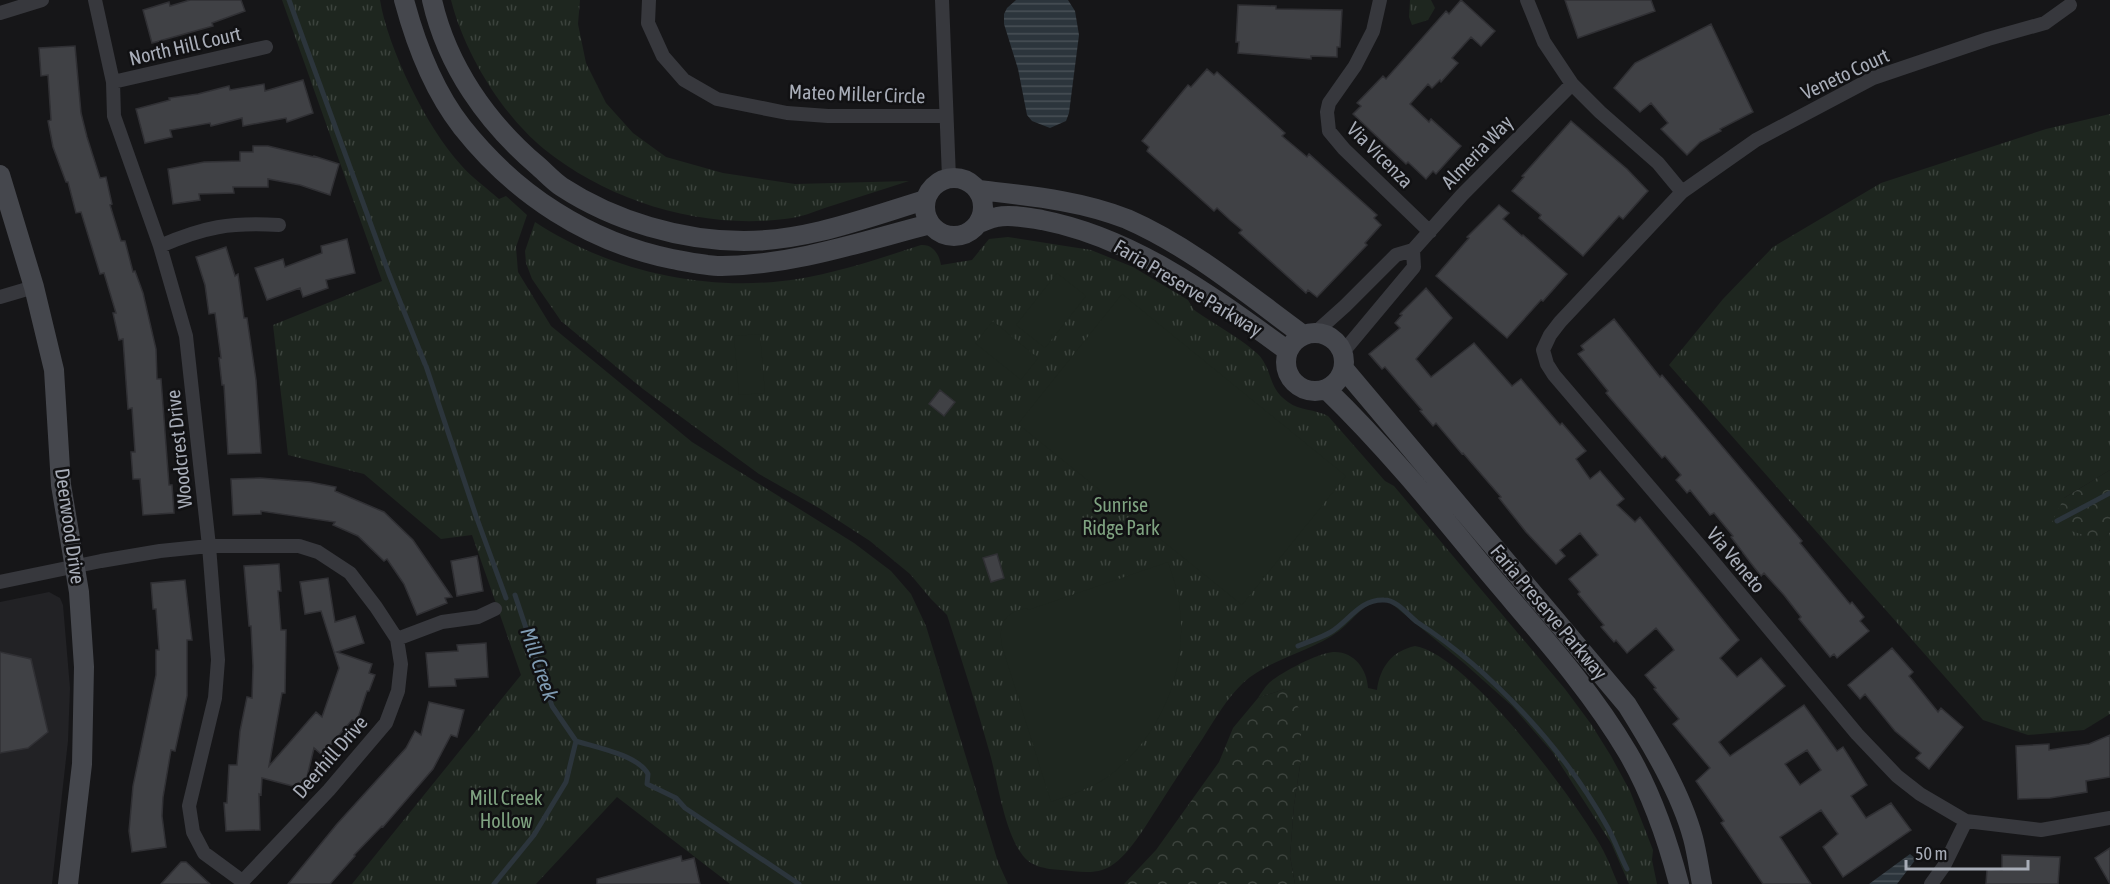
<svg xmlns="http://www.w3.org/2000/svg" width="2110" height="884" font-family="'Asap Condensed',sans-serif">
  <defs>
    <pattern id="grass-tufts" width="24" height="20" patternUnits="userSpaceOnUse" patternTransform="scale(1.5)"><rect width="24" height="20" fill="#1e261f"/><path d="M3 7l-1-3M5 7V3M7 7l1-3M15 17l-1-3M17 17v-4M19 17l1-3" fill="none" stroke="#3c433d"/></pattern>
    <pattern id="forest-crowns" width="20" height="18" patternUnits="userSpaceOnUse" patternTransform="scale(1.5)"><rect width="20" height="18" fill="#1e261f"/><path d="M2 6a3 3 0 1 1 6 0M12 15a3 3 0 1 1 6 0" fill="none" stroke="#3c433d"/></pattern>
    <pattern id="water-rules" width="6" height="5" patternUnits="userSpaceOnUse" patternTransform="scale(1.5)"><rect width="6" height="5" fill="#2c353c"/><path d="M0 2.5h6" fill="none" stroke="#485056"/></pattern>
  </defs>
  <rect width="100%" height="100%" fill="#161618"/>
  <path fill="#222225" d="M49,592L60,598L63,605L70,688L68,741L52,884H0V602Z"/>
  <path fill="url(#grass-tufts)" d="M282,0H380C388,49 427,128 461,165C472,178 487,188 499,199L506,196L527,215L516,247L518,272L551,326L692,442L854,543L891,571L911,594L926,626L998,862L1008,884H730L617,797L536,884H352L521,675L472,535L441,539L364,474L288,455L273,325L382,281Z
    M451,0H580L578,24L586,63L606,103L633,133L666,157L723,173L795,184L909,181C883,189 857,198 831,206C818,210 805,216 792,218C706,231 611,203 544,149C502,115 464,52 451,0Z
    M1410,0H1431L1435,8L1428,20L1412,25L1409,17Z
    M2110,114V470L2064,498L2100,541L2110,532V714L2084,730L2028,735L1983,720L1669,365L1723,299L1773,247L1881,183L2046,129Z
    M535,222C611,272 708,293 798,279C840,272 881,258 921,245C933,244 939,254 941,265L972,260L989,239L1008,237L1091,250L1133,267L1188,300L1194,310C1208,320 1255,347 1262,359C1273,375 1269,389 1288,402C1300,411 1315,409 1328,416L1385,481L1394,486L1565,689L1591,724L1611,756L1630,791L1653,850L1652,860L1657,884H1629L1611,843L1553,753L1512,706L1465,664L1387,600C1362,602 1357,617 1339,631C1309,653 1271,658 1243,683C1227,698 1215,719 1203,738C1187,762 1171,786 1156,810C1144,828 1124,864 1102,870C1090,874 1073,871 1061,870C1046,869 1030,867 1021,853C1004,829 998,783 990,754C977,707 962,661 947,615L931,599L910,574L870,541L819,508L759,474L643,389L561,321L532,279L526,263L525,251Z
    M1415,646C1466,653 1578,803 1603,850C1609,861 1613,873 1618,884H1295L1290,856L1294,805L1301,759L1285,689L1258,698C1261,693 1265,687 1269,683C1280,673 1318,653 1333,652C1354,651 1367,669 1368,688L1377,690C1380,667 1392,651 1415,646Z"/>
  <path fill="url(#forest-crowns)" d="M2110,470V532L2101,541L2051,524L2064,498Z
    M1285,689L1301,711V759L1294,805L1290,856L1295,884H1124L1156,850L1219,762L1233,728L1258,698Z"/>
  <path fill="#1e261f" d="M1057,273L1086,296L1045,348L1016,325Z
    M1122,294L1346,476L1242,605L1018,424Z
    M993,321L1038,358L1021,380L975,343Z
    M760,334L765,393L739,395L734,336Z
    M1168,562C1173,577 1179,594 1180,610C1187,673 1160,737 1109,776C1092,788 1071,795 1051,802L1002,646C998,623 1004,613 1027,608L1028,610Z"/>
  <path fill="url(#water-rules)" d="M1016,0H1068L1075,11L1079,35L1069,113L1066,121L1050,128L1032,121L1027,115L1018,69L1004,24V14L1007,8Z
    M1910,854L1916,859L1897,884H1869Z"/>
  <g fill="none" stroke-linecap="round" stroke-linejoin="round">
    <path stroke="#2c353c" stroke-width="5" d="M289,0L389,274L425,364
      M426,366L476,516L506,598
      M2057,521L2110,493
      M1298,646C1309,641 1321,638 1331,632C1349,621 1360,599 1384,600C1397,600 1407,614 1417,622C1491,670 1565,750 1608,828C1615,841 1620,855 1627,869
      M576,741C595,747 638,755 648,774L647,784L676,798L685,808L799,884
      M494,884L534,835L566,782L576,741L552,706L515,595"/>
  </g>
  <path fill="#404145" stroke="#303034" stroke-width="1.5" fill-rule="evenodd" d="M190,0H241L245,11L212,23L213,26L152,43L143,10L169,2L170,6Z
    M1461,0L1495,31L1481,46L1471,37L1452,58L1458,63L1441,82L1440,80L1432,88L1428,84L1410,104L1429,122L1431,119L1461,146L1436,174L1433,171L1426,179L1408,162L1406,164L1353,114L1361,106L1357,103L1383,76L1386,79L1446,11L1449,14Z
    M1565,0H1651L1655,11L1578,38Z
    M1238,5L1276,6V9L1342,10L1340,47H1337V57L1311,56V59L1238,53L1239,42H1236Z
    M1711,24L1753,112L1720,129L1721,131L1700,142L1687,155L1661,129L1668,123L1651,103L1640,112L1614,88L1635,63Z
    M75,46L81,113L87,137L100,178L106,177L112,204L110,205L121,241H125L133,272L135,271L143,293L156,349L157,379H161L169,485H172L174,513L143,515L140,479H133L131,452H135L132,408L128,409L123,339L119,340L113,313H116L104,273L100,274L81,212L76,213L68,182H66L53,147L48,121L51,120L48,75L41,76L39,48Z
    M1207,69L1214,75L1217,72L1285,133L1282,136L1307,157L1309,154L1377,215L1374,218L1381,225L1365,243L1367,245L1317,297L1308,290L1306,293L1239,233L1242,230L1230,220L1217,208L1214,211L1147,151L1149,147L1142,141L1188,85L1191,87Z
    M303,80L313,113L287,122L286,118L243,126L242,118L211,126L210,123L170,130L172,137L145,143L136,109L170,100L169,98L198,94L229,86L230,90L264,84L265,91Z
    M1571,121L1627,169L1648,191L1623,219L1619,216L1583,256L1539,218L1541,215L1512,191L1524,177L1522,176Z
    M253,146H268L314,157V156L339,164L330,195L300,185L268,179V187H233L234,193L199,194L200,200L173,204L168,169L204,162L240,161V152H253Z
    M1499,205L1509,213L1503,219L1522,236L1523,235L1567,274L1543,301L1541,300L1507,338L1436,276L1469,238L1467,237Z
    M347,239L355,273L326,280L328,288L303,297L300,288L267,300L255,268L283,259L285,267L322,253L321,246Z
    M226,247L235,276L238,274L244,318H247L256,380L261,453L228,454L224,385H222L219,358H221L215,313L209,314L205,285L196,257Z
    M1426,288L1452,318L1416,359L1431,377L1474,343L1512,386L1521,379L1560,425L1562,423L1586,451L1576,459L1590,479L1600,471L1624,499L1617,505L1635,522L1640,517L1739,640L1720,658L1737,677L1761,658L1785,686L1719,742L1730,756L1804,705L1837,751L1843,747L1867,785L1851,796L1866,818L1891,803L1911,830L1843,877L1823,847L1838,834L1821,810L1780,837L1811,884H1763L1721,823L1724,821L1696,781L1710,768L1673,724L1679,719L1654,689L1656,688L1645,675L1674,650L1672,647L1656,628L1627,653L1616,640L1614,642L1601,627L1604,625L1578,594L1580,592L1569,579L1598,555L1580,533L1560,550L1565,556L1556,564L1526,532L1499,498L1501,497L1463,453L1462,454L1436,423L1433,426L1420,411L1422,410L1385,367L1382,369L1369,354L1400,328L1395,323L1402,315L1400,314ZM1807,750L1821,770L1800,785L1785,764Z
    M1614,319L1660,377L1662,375L1802,541L1800,543L1850,604L1852,602L1864,617L1860,621L1869,631L1837,658L1834,654L1830,657L1799,619L1801,617L1784,595L1764,573L1761,576L1750,562L1731,537L1733,536L1714,513L1710,515L1690,490L1687,493L1676,480L1681,475L1665,456L1662,458L1617,406L1606,393L1608,391L1578,354L1584,350L1581,346Z
    M940,390L955,402L944,416L929,404Z
    M260,478L310,482L336,487L335,491L384,512L413,540L452,597L445,598L447,603L417,615L404,584L387,559L384,561L358,536L333,525L335,522L261,511V514L233,515L231,479Z
    M997,554L1004,578L991,582L983,558Z
    M477,556L483,591L457,596L451,561Z
    M279,564L281,591H278L281,630H286L285,693H282L269,766L316,712L322,717L339,668L321,611L305,614L300,582L328,578L335,622L355,616L364,643L337,652L372,664L369,673L375,675L369,691H367L357,721L352,720L322,755L314,748L304,789L262,778L261,795L259,794L260,830L226,831L224,803H227L229,765H237L240,731L247,697L252,698L253,666L251,626H249L244,566Z
    M185,580L192,640H187V696L175,751L171,750L163,797L162,816L166,847L132,852L129,831L133,786L156,675V650H159L156,609H153L151,583Z
    M486,643L488,677L455,679L456,686L429,687L426,653L458,651L457,645Z
    M1892,648L1913,672L1909,676L1938,712L1941,708L1963,727L1929,769L1916,758L1921,753L1895,731L1865,694L1860,699L1848,685Z
    M0,652L31,659L48,732L28,748L0,753Z
    M429,702L464,710L457,737L451,735L433,769L383,827L382,826L354,855L355,856L330,884H288L337,824L406,748L415,731L421,735Z
    M2110,735V777L2086,781L2087,792L2050,798L2018,799L2016,746L2049,744V750L2089,744Z
    M2110,848V884L2095,858Z
    M2002,855L2060,857L2058,884H1986L1987,869L2002,870Z
    M681,856L682,861L694,858L700,884H597V879Z
    M181,862H186L210,884H161Z"/>
  <g fill="none" stroke-linecap="round" stroke-linejoin="round">
    <path stroke="#37383d" stroke-width="14" d="M95,0L113,82L114,116L160,246L186,336L209,546L218,660L215,698L189,806L193,832L204,853L242,881
      M649,0L648,23L663,56L684,80L717,99L787,113L828,116H946
      M942,0L949,178
      M1380,0L1373,31L1355,66L1329,103L1327,112L1329,131L1344,149L1430,232
      M1527,0L1544,42L1572,84L1600,112L1658,163L1682,192
      M2070,5L2045,23L1988,39L1873,78L1756,140L1682,192L1560,322L1550,335L1543,350L1547,364L1554,375L1701,547L1857,734L1897,776L1920,794L1966,821L2041,830L2110,818
      M0,13L42,0
      M113,82L266,47
      M160,246C204,227 230,222 279,225
      M0,297L34,287
      M1316,332L1345,306L1396,255L1413,250L1462,195L1572,84
      M1343,352L1414,267L1413,250
      M0,582L101,561L160,551L209,546H299L318,552L350,573L376,607L397,639L401,664L398,691L386,723L329,790L240,884
      M397,639L442,622L478,617L495,609
      M1931,884L1944,866L1966,821"/>
    <path stroke="#45474d" stroke-width="20" d="M404,0C416,45 433,90 462,127C515,194 588,242 672,259C688,262 706,266 722,266C793,265 861,242 930,224
      M432,0C447,66 487,123 538,166C546,173 553,181 562,187C614,221 682,241 744,241C807,241 866,218 925,200
      M0,175L34,287L54,370L61,485L79,592L84,667L82,764L68,884
      M925 207a29 29 0 1 1 58 0a29 29 0 1 1-58 0Z
      M978,190C1029,196 1079,200 1127,219C1191,247 1247,294 1303,335
      M979,223C985,221 991,218 997,217C1011,214 1029,218 1042,220C1135,238 1213,297 1288,351
      M1286 362a29 29 0 1 1 58 0a29 29 0 1 1-58 0Z
      M1344,369L1627,705C1652,745 1681,793 1693,838C1697,853 1699,869 1702,884
      M1326,389C1383,444 1433,505 1483,566C1533,626 1588,685 1628,753C1652,794 1667,838 1679,884"/>
  </g>
  <g text-anchor="middle" stroke-width="5" stroke-linejoin="round" paint-order="stroke">
    <g font-size="20" fill="#a8adb8" stroke="#111113">
      <text transform="translate(185 46) rotate(-13)" y="7">North Hill Court</text>
      <text transform="translate(1845 74) rotate(-25)" y="7">Veneto Court</text>
      <text transform="translate(857 94) rotate(2)" y="7">Mateo Miller Circle</text>
      <text transform="translate(1477 152) rotate(-46)" y="7">Almeria Way</text>
      <text transform="translate(1380 155) rotate(45)" y="7">Via Vicenza</text>
      <text transform="translate(1188 288) rotate(31)" y="7">Faria Preserve Parkway</text>
      <text transform="translate(179 449) rotate(-96)" y="7">Woodcrest Drive</text>
      <text transform="translate(70 526) rotate(82)" y="7">Deerwood Drive</text>
      <text transform="translate(1736 560) rotate(50)" y="7">Via Veneto</text>
      <text transform="translate(1549 612) rotate(50)" y="7">Faria Preserve Parkway</text>
      <text transform="translate(330 757) rotate(-49)" y="7">Deerhill Drive</text>
    </g>
    <g font-size="20" fill="#7fa381" stroke="#111113">
      <text x="1121" y="512">Sunrise<tspan x="1121" dy="23">Ridge Park</tspan></text>
      <text x="506" y="805">Mill Creek<tspan x="506" dy="23">Hollow</tspan></text>
    </g>
    <g font-size="21" font-style="italic" fill="#7f9bb3" stroke="#111113">
      <text transform="translate(539 664) rotate(71)" y="7">Mill Creek</text>
    </g>
  </g>
  <path d="M1906 860v9h122v-9" fill="none" stroke="#a8adb8" stroke-width="3"/>
  <text x="1915" y="860" font-size="18" fill="#a8adb8" stroke="#111113" stroke-width="4.5" paint-order="stroke">50 m</text>
</svg>
